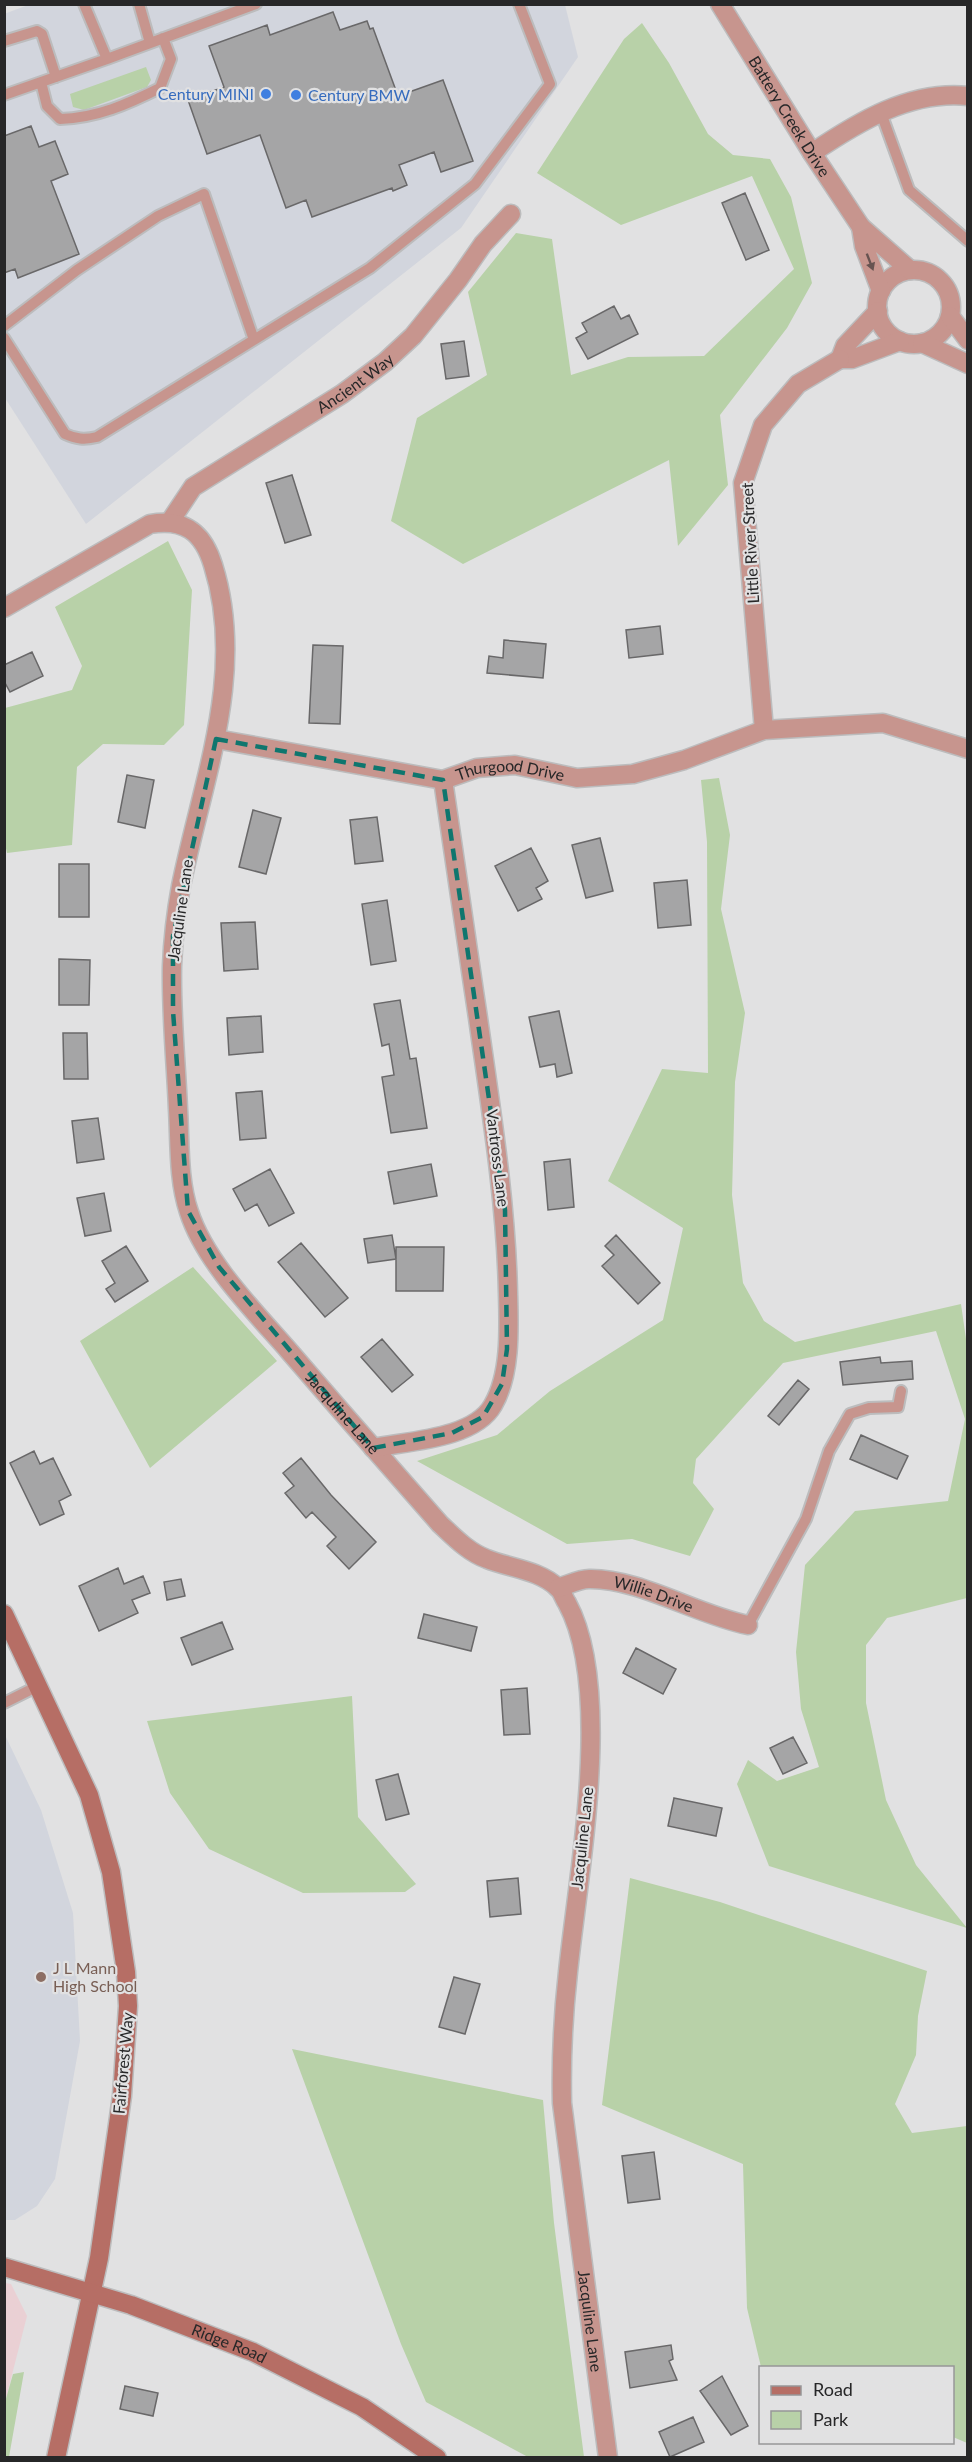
<svg xmlns="http://www.w3.org/2000/svg" width="972" height="2462" font-family="Lato,sans-serif">
  <rect width="100%" height="100%" fill="#e1e1e2"/>
  <path fill="#d2d5dd" d="M31,4L565,5L578,57L461,228L86,524L5,398L4,14Z
    M4,1733L41,1810L73,1913L80,2041L55,2179L37,2206L15,2220H4Z"/>
  <path fill="#ead0d4" d="M5,2283L11,2284L27,2316L5,2402Z"/>
  <path fill="#b8d1a8" d="M642,23L669,63L708,134L733,155L770,159L791,197L812,283L787,328L720,415L728,485L678,546L669,460L463,564L391,521L417,418L487,375L468,292L516,233L552,239L571,375L628,357L704,356L794,269L752,176L621,225L537,173L624,39Z
    M146,67L151,80L147,87L84,110L73,107L70,94Z
    M168,541L192,590L184,725L164,745L103,744L77,767L72,845L7,853L4,839L5,708L72,690L82,666L55,607Z
    M719,778L730,835L721,909L745,1013L735,1082L732,1195L743,1283L764,1321L795,1342L961,1304L968,1353L967,1598L887,1618L866,1645V1703L886,1800L916,1865L967,1928L769,1866L737,1784L748,1760L777,1781L819,1767L801,1709L796,1652L805,1565L855,1511L948,1501L965,1419L936,1331L783,1363L696,1459L693,1483L714,1509L690,1556L632,1539L567,1544L417,1461L497,1435L550,1391L663,1320L683,1228L608,1181L662,1069L708,1073L707,842L701,780Z
    M193,1267L277,1361L150,1468L80,1341Z
    M352,1696L358,1817L416,1884L405,1892L303,1893L209,1849L170,1793L147,1721Z
    M630,1878L720,1902L927,1971L918,2016L916,2055L895,2104L912,2133L967,2126V2443L953,2437L952,2368L761,2367L747,2308L743,2164L602,2105Z
    M292,2049L543,2100L554,2223L584,2457H528L426,2402L401,2344Z
    M24,2372L9,2457H5V2402L13,2374Z"/>
  <path fill="#a5a5a6" stroke="#696869" stroke-width="1.5" d="M333,12L340,30L367,21L370,29L373,28L398,96L443,80L473,161L441,172L434,152L399,165L407,185L393,191L392,188L312,217L306,200L286,208L260,135L207,154L188,100L224,87L209,46L267,25L270,35Z
    M31,126L39,147L55,141L68,174L51,181L79,254L18,278L15,269L4,273V136Z
    M745,193L769,250L746,260L722,203Z
    M614,306L621,319L629,315L638,334L588,359L576,338L587,332L582,323Z
    M464,341L469,376L446,379L441,344Z
    M292,475L311,535L285,543L266,483Z
    M660,626L663,654L629,658L626,630Z
    M504,640L546,644L543,678L487,673L489,656L503,658Z
    M313,645L343,646L340,724L309,723Z
    M32,652L43,676L10,692L4,681V665Z
    M127,775L154,780L145,828L118,822Z
    M253,810L281,818L266,874L239,867Z
    M377,817L383,861L355,864L350,820Z
    M600,838L613,891L586,898L572,845Z
    M531,848L548,881L536,888L542,899L518,911L495,866Z
    M59,864H89V917H59Z
    M687,880L691,925L658,928L654,883Z
    M387,900L396,961L371,965L362,904Z
    M255,922L258,969L224,971L221,923Z
    M59,959L90,960L89,1005H59Z
    M400,1000L410,1059L416,1058L427,1128L391,1133L382,1077L394,1075L389,1044L382,1046L374,1004Z
    M559,1011L572,1073L557,1077L555,1064L540,1067L529,1017Z
    M261,1016L263,1052L229,1055L227,1018Z
    M63,1033H87L88,1079H64Z
    M262,1091L266,1138L240,1140L236,1093Z
    M98,1118L104,1159L77,1163L72,1121Z
    M570,1159L574,1207L548,1210L544,1162Z
    M431,1164L437,1196L394,1204L388,1172Z
    M270,1169L294,1213L269,1226L257,1204L245,1211L233,1189Z
    M104,1193L111,1231L85,1236L77,1198Z
    M392,1235L396,1259L368,1263L364,1239Z
    M616,1235L660,1283L638,1304L602,1266L614,1255L605,1246Z
    M301,1243L348,1298L325,1317L278,1262Z
    M126,1246L148,1281L115,1302L106,1289L115,1283L102,1261Z
    M396,1247H444L443,1291H396Z
    M382,1339L413,1375L392,1392L361,1357Z
    M880,1357L881,1363L912,1361L913,1379L843,1385L840,1362Z
    M798,1380L809,1389L779,1425L768,1416Z
    M861,1435L908,1456L897,1479L850,1459Z
    M34,1451L40,1464L53,1458L71,1495L59,1501L64,1514L40,1525L10,1463Z
    M301,1458L331,1495L376,1542L349,1569L327,1546L336,1537L312,1512L306,1518L285,1493L294,1486L283,1473Z
    M118,1568L124,1584L143,1576L150,1593L132,1600L138,1613L99,1631L79,1586Z
    M181,1579L185,1596L167,1600L164,1582Z
    M424,1614L477,1627L471,1651L418,1638Z
    M222,1622L233,1649L192,1665L181,1638Z
    M636,1648L676,1669L663,1694L623,1673Z
    M527,1688L530,1734L504,1735L501,1690Z
    M793,1737L807,1763L783,1774L770,1748Z
    M398,1774L409,1814L386,1820L376,1780Z
    M674,1798L722,1808L716,1836L668,1826Z
    M518,1878L521,1914L490,1917L487,1881Z
    M454,1977L480,1984L465,2034L439,2027Z
    M654,2152L660,2199L628,2203L622,2156Z
    M671,2345L673,2359L669,2361L677,2380L630,2388L625,2352Z
    M722,2376L748,2426L731,2435L700,2391Z
    M125,2386L158,2393L153,2416L120,2409Z
    M693,2417L704,2442L670,2457L659,2432Z"/>
  <g fill="none" stroke-linecap="round" stroke-linejoin="round">
    <defs>
      <path id="lane" d="M84,4L107,59L256,4
        M139,4L150,43
        M4,41L37,31L42,34L56,77
        M41,82L47,106L60,119C97,118 128,104 160,88L171,59L163,38
        M4,95L107,59
        M881,113L909,190L968,241
        M4,326L77,270L158,216L204,194L254,340
        M4,338L65,434C76,439 84,440 97,437L370,268L475,184L550,84L519,4
        M748,1625L806,1519L829,1451L850,1414L869,1408L898,1407L901,1391
        M4,1703L40,1685"/>
      <g id="street">
        <path id="s1" d="M720,4L812,153L861,227"/>
        <path d="M812,153C858,122 910,90 968,96"/>
        <circle cx="914" cy="307" r="37"/>
        <path d="M881,291L864,246L861,227L910,270"/>
        <path d="M878,311L845,346L840,359H852L900,341"/>
        <path d="M950,316L968,340"/>
        <path d="M922,343L968,364"/>
        <path id="s2" d="M171,520L193,487L342,394L385,362L413,336L458,280L483,244L511,214"/>
        <path id="s3" d="M4,608L150,524C184,518 203,532 213,565C247,673 202,781 181,886C176,913 173,939 172,966C171,1014 176,1062 178,1109C180,1142 178,1180 189,1212C205,1262 255,1312 289,1351C339,1409 389,1466 440,1524C454,1537 468,1552 487,1559C509,1568 540,1570 558,1588C562,1591 564,1599 567,1603C614,1689 578,1874 568,1972C563,2016 561,2059 562,2103L608,2458"/>
        <path d="M764,730L743,483L763,425L798,384L840,359"/>
        <path id="s4" d="M216,739L443,780L477,768L515,765L577,778L633,774L684,760L764,730L883,723L968,749"/>
        <path d="M373,1448C408,1441 474,1439 493,1405C511,1374 509,1328 508,1293C506,1201 491,1110 478,1018C466,939 455,860 443,780"/>
        <path id="s5" d="M558,1588C568,1585 579,1579 589,1579C639,1578 697,1615 748,1625"/>
      </g>
      <g id="secondary">
        <path d="M4,1614L89,1795L111,1872L126,1972L128,2006L122,2096L99,2258L56,2458"/>
        <path id="s6" d="M4,2267L131,2305L253,2352L362,2407L437,2458"/>
      </g>
    </defs>
    <use href="#lane" stroke="#bcbcbd" stroke-width="14"/>
    <use href="#street" stroke="#bcbcbd" stroke-width="21"/>
    <use href="#secondary" stroke="#bcbcbd" stroke-width="21"/>
    <use href="#lane" stroke="#c7958e" stroke-width="10"/>
    <use href="#street" stroke="#c7958e" stroke-width="18"/>
    <use href="#secondary" stroke="#b66e65" stroke-width="18"/>
  </g>
  <defs><path id="oneway-solid" d="M-6-.8H1V-3.2L6.5 0L1 3.2V.8H-6Z" transform="scale(1.5)"/></defs>
  <use fill="#675351" href="#oneway-solid" transform="translate(870 262) rotate(69)"/>
  <path fill="none" stroke="#0f766e" stroke-width="4.5" stroke-dasharray="12 8" stroke-linejoin="round" d="M216,739L443,780L505,1210L507,1349L502,1384L483,1417L452,1433L373,1448L219,1267L188,1211L173,1011V936Z"/>
  <g fill="#3f7fe0" stroke="#e1e1e2" stroke-width="2">
    <circle cx="266" cy="94" r="6"/>
    <circle cx="296" cy="95" r="6"/>
  </g>
  <circle fill="#8d6e63" stroke="#e1e1e2" stroke-width="2" cx="41" cy="1977" r="6"/>
  <g text-anchor="middle" stroke-width="4.5" stroke-linejoin="round" paint-order="stroke">
    <g font-size="16" fill="#366cbe" stroke="#e1e1e2" text-anchor="end">
      <text x="254" y="100">Century MINI</text>
      <text x="308" y="101" text-anchor="start">Century BMW</text>
    </g>
    <g font-size="16" fill="#272728" stroke="#e1e1e2">
      <text dy="6" stroke="none"><textPath href="#s1" startOffset="132">Battery Creek Drive</textPath></text>
      <text dy="6" stroke="none"><textPath href="#s2" startOffset="232">Ancient Way</textPath></text>
      <text transform="translate(750 543) rotate(-93)" y="6">Little River Street</text>
      <text dy="6" stroke="none"><textPath href="#s4" startOffset="300">Thurgood Drive</textPath></text>
      <text transform="translate(180 910) rotate(-82)" y="6">Jacquline Lane</text>
      <text transform="translate(498 1158) rotate(83)" y="6">Vantross Lane</text>
      <text dy="6" stroke="none"><textPath href="#s3" startOffset="1162">Jacquline Lane</textPath></text>
      <text dy="6" stroke="none"><textPath href="#s5" startOffset="99">Willie Drive</textPath></text>
      <text transform="translate(582 1838) rotate(-84)" y="6">Jacquline Lane</text>
      <text transform="translate(123 2063) rotate(-85)" y="6">Fairforest Way</text>
      <text dy="6" stroke="none"><textPath href="#s3" startOffset="2188">Jacquline Lane</textPath></text>
      <text dy="6" stroke="none"><textPath href="#s6" startOffset="238">Ridge Road</textPath></text>
    </g>
    <g font-size="16" fill="#785e54" stroke="#e1e1e2" text-anchor="start">
      <text x="53" y="1974">J L Mann<tspan x="53" dy="18">High School</tspan></text>
    </g>
  </g>
  <rect width="972" height="2462" fill="none" stroke="#272728" stroke-width="12"/>
  <rect x="759" y="2366" width="195" height="78" fill="#e1e1e2" stroke="#979798" stroke-width="1.5"/>
  <rect x="771" y="2386" width="30" height="9" fill="#b66e65" stroke="#979798" stroke-width="1.5"/>
  <text x="813" y="2396" font-size="18" fill="#272728">Road</text>
  <rect x="771" y="2411" width="30" height="18" fill="#b8d1a8" stroke="#979798" stroke-width="1.5"/>
  <text x="813" y="2426" font-size="18" fill="#272728">Park</text>
</svg>
